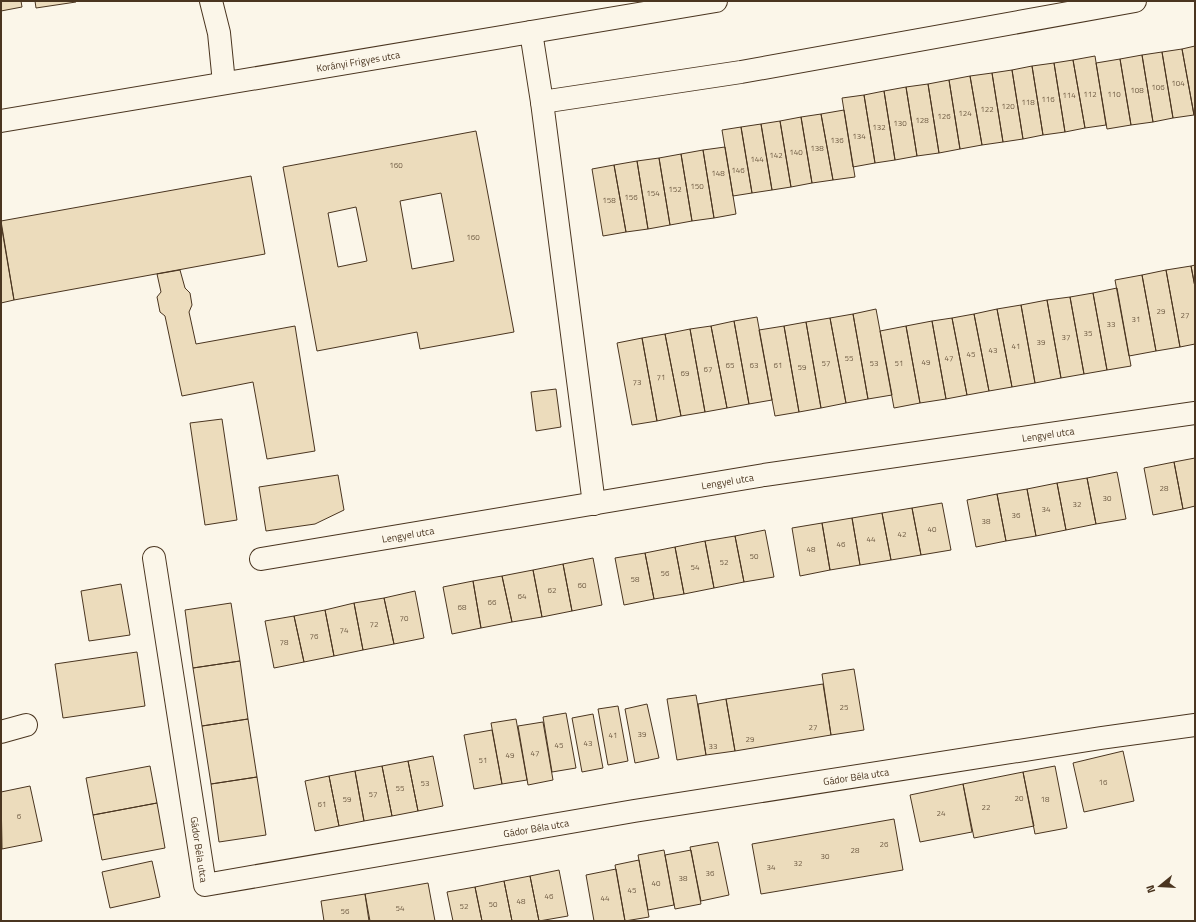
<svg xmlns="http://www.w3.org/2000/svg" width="1196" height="922" font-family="'Titillium Web',sans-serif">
  <rect width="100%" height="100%" fill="#fbf6e9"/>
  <path fill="#ecdcbc" stroke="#4a3520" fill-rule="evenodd" d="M1,1H21L22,7L1,11Z
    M35,1H76V2L36,8Z
    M1195,46V115H1194L1182,49Z
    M1182,49L1194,115L1173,118L1162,52Z
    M1162,52L1173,118L1153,122L1142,55Z
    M1142,55L1153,122L1131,125L1120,59Z
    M1095,56L1106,125L1085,128L1073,60Z
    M1120,59L1131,125L1107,129L1096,63Z
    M1073,60L1085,128L1065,132L1054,63Z
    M1054,63L1065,132L1043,135L1032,66Z
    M1032,66L1043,135L1023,139L1012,70Z
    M1012,70L1023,139L1003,142L992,73Z
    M992,73L1003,142L982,145L970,76Z
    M970,76L982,145L960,149L949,80Z
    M949,80L960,149L939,153L928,84Z
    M928,84L939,153L917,156L906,87Z
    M906,87L917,156L895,160L884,91Z
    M884,91L895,160L875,163L864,95Z
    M864,95L875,163L853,167L842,98Z
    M844,110L855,177L833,180L821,114Z
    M821,114L833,180L812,183L801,117Z
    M801,117L812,183L791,187L780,121Z
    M780,121L791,187L772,190L761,124Z
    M761,124L772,190L752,193L741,127Z
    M741,127L752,193L733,196L722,130Z
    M476,131L514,332L420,349L417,332L317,351L283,167ZM441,193L454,261L412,269L400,201ZM356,207L367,261L338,267L328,213Z
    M725,147L736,214L714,218L703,150Z
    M703,150L714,218L692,221L681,154Z
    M681,154L692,221L670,225L659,158Z
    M659,158L670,225L648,229L637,161Z
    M637,161L648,229L626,232L614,165Z
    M614,165L626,232L603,236L592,169Z
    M251,176L265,254L14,300L1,221Z
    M1,224L14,300L1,303Z
    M1195,265V287L1191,266Z
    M1191,266L1195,287V344L1180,347L1166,270Z
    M180,270L185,288L190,293L192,305L189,312L196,344L295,326L315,451L267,459L253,382L182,396L165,316L160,312L157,297L161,292L157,274Z
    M1166,270L1180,347L1156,351L1142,275Z
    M1142,275L1156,351L1129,356L1115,280Z
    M1117,288L1131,366L1107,370L1093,293Z
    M1093,293L1107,370L1084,374L1070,297Z
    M1070,297L1084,374L1061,378L1047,300Z
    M1047,300L1061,378L1035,383L1021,305Z
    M1021,305L1035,383L1012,387L997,309Z
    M876,309L892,395L868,399L853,314Z
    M997,309L1012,387L989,391L974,314Z
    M853,314L868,399L846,403L830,318Z
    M974,314L989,391L967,395L952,318Z
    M757,317L772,400L749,404L734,321Z
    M830,318L846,403L821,408L806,322Z
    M952,318L967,395L946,399L932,321Z
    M734,321L749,404L727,408L711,326Z
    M932,321L946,399L920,403L906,326Z
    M806,322L821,408L799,412L784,326Z
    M711,326L727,408L705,412L690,329Z
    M784,326L799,412L775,416L759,330Z
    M906,326L920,403L894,408L880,331Z
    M690,329L705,412L681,416L665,334Z
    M665,334L681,416L657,421L642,338Z
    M642,338L657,421L632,425L617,343Z
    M556,389L561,427L536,431L531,392Z
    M222,419L237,520L205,525L190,423Z
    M1195,458V506L1183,509L1174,462Z
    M1174,462L1183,509L1153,515L1144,468Z
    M1117,472L1126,519L1096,524L1087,478Z
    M338,475L344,510L315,524L266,531L259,487Z
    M1087,478L1096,524L1066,530L1057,483Z
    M1057,483L1066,530L1036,536L1027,489Z
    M1027,489L1036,536L1006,541L997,494Z
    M997,494L1006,541L976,547L967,500Z
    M942,503L951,550L921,555L912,508Z
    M912,508L921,555L891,560L882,513Z
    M882,513L891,560L860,565L852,518Z
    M852,518L860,565L830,570L822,523Z
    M822,523L830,570L800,576L792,528Z
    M765,530L774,577L744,582L735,536Z
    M735,536L744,582L714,588L705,541Z
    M705,541L714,588L684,594L675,547Z
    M675,547L684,594L654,599L645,553Z
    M645,553L654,599L624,605L615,558Z
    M593,558L602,605L572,611L563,564Z
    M563,564L572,611L542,617L533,570Z
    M533,570L542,617L512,622L502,576Z
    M502,576L512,622L481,628L473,581Z
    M473,581L481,628L452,634L443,587Z
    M121,584L130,635L89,641L81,591Z
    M415,591L424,638L394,644L384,598Z
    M384,598L394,644L363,650L354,603Z
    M231,603L240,661L193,668L185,610Z
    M354,603L363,650L334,656L325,610Z
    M325,610L334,656L304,662L294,616Z
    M294,616L304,662L274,668L265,621Z
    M137,652L145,706L63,718L55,664Z
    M240,661L248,719L202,726L193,668Z
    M854,669L864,730L831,735L822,674Z
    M823,684L831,735L735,751L726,699Z
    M696,695L706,755L677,760L667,699Z
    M726,699L735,751L706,755L698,704Z
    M647,704L659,758L635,763L625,709Z
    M618,706L628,761L608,765L598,709Z
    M566,713L576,768L552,772L543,717Z
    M593,714L603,768L582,772L572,718Z
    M248,719L257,777L211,784L202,726Z
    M516,719L527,780L502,784L491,723Z
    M543,722L553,780L528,785L518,726Z
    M492,730L502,784L474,789L464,735Z
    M1123,751L1134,801L1084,812L1073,763Z
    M433,756L443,806L418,811L408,761Z
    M408,761L418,811L392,816L382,766Z
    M150,766L157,803L93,815L86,778Z
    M382,766L392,816L364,821L355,771Z
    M1055,766L1067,828L1035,834L1023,772Z
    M355,771L364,821L339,826L329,776Z
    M1023,772L1034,826L974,838L963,784Z
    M329,776L339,826L315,831L305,781Z
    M257,777L266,835L219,842L211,784Z
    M963,784L972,832L920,842L910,795Z
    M30,786L42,841L2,849L1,792Z
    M157,803L165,848L102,860L93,815Z
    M894,819L903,870L761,894L752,844Z
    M718,842L729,895L701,901L690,847Z
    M664,850L674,905L648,910L638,855Z
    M691,850L701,904L675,909L665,855Z
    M639,860L649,917L625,921L615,865Z
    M152,861L160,897L110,908L102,872Z
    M616,869L625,921H594L586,875Z
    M559,870L568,916L539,921L530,876Z
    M530,876L539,921H512L504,881Z
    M504,881L512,921H482L475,887Z
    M428,883L435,921H370L365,894Z
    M475,887L482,921H453L447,892Z
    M365,894L369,921H324L321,901Z"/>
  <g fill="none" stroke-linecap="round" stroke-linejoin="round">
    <defs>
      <g id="minor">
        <path d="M211,1L219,33L224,83"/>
        <path d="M531,32L542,102L594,504"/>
        <path d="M542,102L741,72L1135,1"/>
        <path id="s1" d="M1,121L716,1"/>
        <path id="s2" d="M154,558L205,885L634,811L1101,738L1195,725"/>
        <path id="s3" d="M261,559L764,475L1195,413"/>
        <path d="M1,732L26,725"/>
      </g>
    </defs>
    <use href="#minor" stroke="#4a3520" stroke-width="24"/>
    <use href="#minor" stroke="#fbf6e9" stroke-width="22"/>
  </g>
  <g text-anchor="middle" stroke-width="3" stroke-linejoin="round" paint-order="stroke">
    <g font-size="8" fill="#725f47">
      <text x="1178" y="86">104</text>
      <text x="1158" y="90">106</text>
      <text x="1137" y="93">108</text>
      <text x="1090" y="97">112</text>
      <text x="1114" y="97">110</text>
      <text x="1069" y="98">114</text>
      <text x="1048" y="102">116</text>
      <text x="1028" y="105">118</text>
      <text x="1008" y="109">120</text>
      <text x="987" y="112">122</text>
      <text x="965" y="116">124</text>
      <text x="944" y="119">126</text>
      <text x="922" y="123">128</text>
      <text x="900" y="126">130</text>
      <text x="879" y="130">132</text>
      <text x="859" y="139">134</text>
      <text x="837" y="143">136</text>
      <text x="817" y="151">138</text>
      <text x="796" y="155">140</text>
      <text x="776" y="158">142</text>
      <text x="757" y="162">144</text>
      <text x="396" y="168">160</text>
      <text x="738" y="173">146</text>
      <text x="718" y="176">148</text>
      <text x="697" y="189">150</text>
      <text x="675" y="192">152</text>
      <text x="653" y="196">154</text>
      <text x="631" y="200">156</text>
      <text x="609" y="203">158</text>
      <text x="473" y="240">160</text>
      <text x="1161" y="314">29</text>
      <text x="1185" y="318">27</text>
      <text x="1136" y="322">31</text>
      <text x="1111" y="327">33</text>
      <text x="1088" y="336">35</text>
      <text x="1066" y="340">37</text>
      <text x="1041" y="345">39</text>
      <text x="1016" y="349">41</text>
      <text x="993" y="353">43</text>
      <text x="971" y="357">45</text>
      <text x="849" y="361">55</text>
      <text x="949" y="361">47</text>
      <text x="926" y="365">49</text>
      <text x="826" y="366">57</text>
      <text x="874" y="366">53</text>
      <text x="899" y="366">51</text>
      <text x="730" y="368">65</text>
      <text x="754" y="368">63</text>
      <text x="778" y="368">61</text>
      <text x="802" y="370">59</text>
      <text x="708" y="372">67</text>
      <text x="685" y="376">69</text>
      <text x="661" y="380">71</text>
      <text x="637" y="385">73</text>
      <text x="1164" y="491">28</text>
      <text x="1107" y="501">30</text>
      <text x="1077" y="507">32</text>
      <text x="1046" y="512">34</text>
      <text x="1016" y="518">36</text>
      <text x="986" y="524">38</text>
      <text x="932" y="532">40</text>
      <text x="902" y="537">42</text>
      <text x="871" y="542">44</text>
      <text x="841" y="547">46</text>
      <text x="811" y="552">48</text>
      <text x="754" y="559">50</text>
      <text x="724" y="565">52</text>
      <text x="695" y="570">54</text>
      <text x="665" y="576">56</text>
      <text x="635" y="582">58</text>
      <text x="582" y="588">60</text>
      <text x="552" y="593">62</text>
      <text x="522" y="599">64</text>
      <text x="492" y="605">66</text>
      <text x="462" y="610">68</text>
      <text x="404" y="621">70</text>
      <text x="374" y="627">72</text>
      <text x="344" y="633">74</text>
      <text x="314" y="639">76</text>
      <text x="284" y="645">78</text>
      <text x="844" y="710">25</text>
      <text x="813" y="730">27</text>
      <text x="642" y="737">39</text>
      <text x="613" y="738">41</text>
      <text x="750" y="742">29</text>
      <text x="588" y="746">43</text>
      <text x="559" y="748">45</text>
      <text x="713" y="749">33</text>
      <text x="535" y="756">47</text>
      <text x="510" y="758">49</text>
      <text x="483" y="763">51</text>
      <text x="1103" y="785">16</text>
      <text x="425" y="786">53</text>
      <text x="400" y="791">55</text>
      <text x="373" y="797">57</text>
      <text x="1019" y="801">20</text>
      <text x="347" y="802">59</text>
      <text x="1045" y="802">18</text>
      <text x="322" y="807">61</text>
      <text x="986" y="810">22</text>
      <text x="941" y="816">24</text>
      <text x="19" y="819">6</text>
      <text x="884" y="847">26</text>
      <text x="855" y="853">28</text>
      <text x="825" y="859">30</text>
      <text x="798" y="866">32</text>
      <text x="771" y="870">34</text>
      <text x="710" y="876">36</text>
      <text x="683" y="881">38</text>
      <text x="656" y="886">40</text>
      <text x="632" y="893">45</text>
      <text x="549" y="899">46</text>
      <text x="605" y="901">44</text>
      <text x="521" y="904">48</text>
      <text x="493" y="907">50</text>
      <text x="464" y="909">52</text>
      <text x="400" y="911">54</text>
      <text x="345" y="914">56</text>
    </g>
    <g font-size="10" fill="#4a3520" stroke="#fbf6e9">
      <text dy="4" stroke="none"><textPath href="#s1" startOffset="362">Korányi Frigyes utca</textPath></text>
      <text dy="4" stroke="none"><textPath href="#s3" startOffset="797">Lengyel utca</textPath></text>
      <text dy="4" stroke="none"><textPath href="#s3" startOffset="473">Lengyel utca</textPath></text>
      <text dy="4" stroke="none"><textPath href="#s3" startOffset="149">Lengyel utca</textPath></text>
      <text dy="4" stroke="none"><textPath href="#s2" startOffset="991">Gádor Béla utca</textPath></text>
      <text dy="4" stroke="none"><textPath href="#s2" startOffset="667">Gádor Béla utca</textPath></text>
      <text dy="4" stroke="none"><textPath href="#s2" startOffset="295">Gádor Béla utca</textPath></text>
    </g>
  </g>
  <rect width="1196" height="922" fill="none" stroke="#4a3520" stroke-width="4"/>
  <g transform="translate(1160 886) rotate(252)" stroke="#fbf6e9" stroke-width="3" paint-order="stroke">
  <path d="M0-3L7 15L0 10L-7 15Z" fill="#4a3520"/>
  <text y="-6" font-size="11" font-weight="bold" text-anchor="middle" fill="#4a3520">N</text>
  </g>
</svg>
